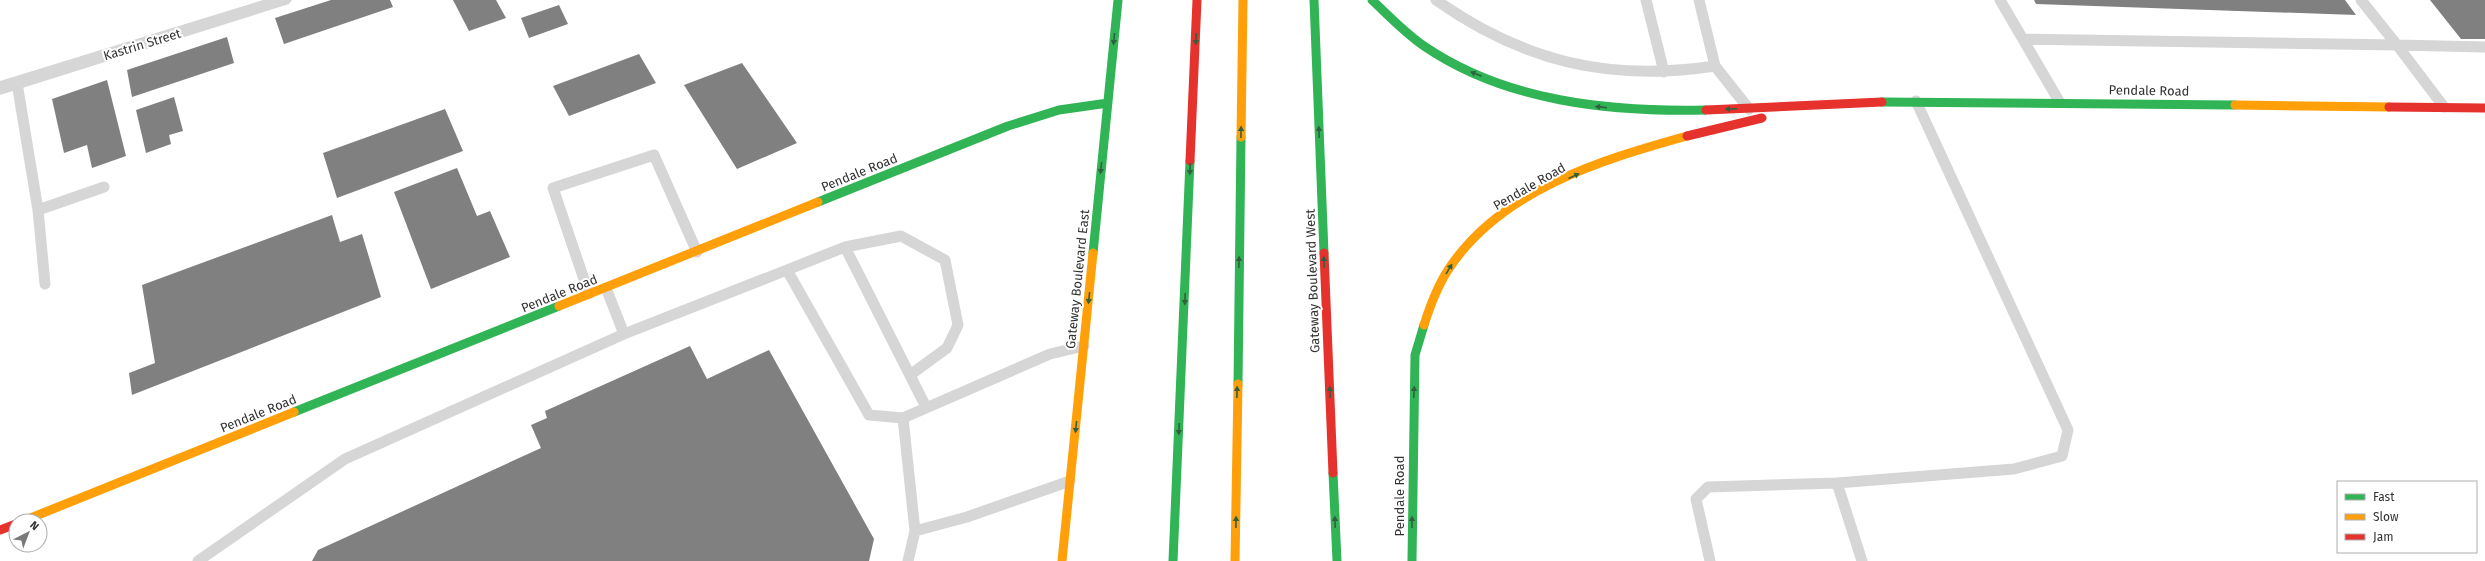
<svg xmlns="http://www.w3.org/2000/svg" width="2485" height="561" font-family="'Fira Sans',sans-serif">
  <rect width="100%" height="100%" fill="#fff"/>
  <path fill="#808080" d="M331,0H390L393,7L284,44L275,18Z
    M453,0H496L506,18L469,31Z
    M2034,0H2345L2356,15L2036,4Z
    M2430,0H2485V39H2461Z
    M559,5L568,24L529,38L521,18Z
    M227,37L234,63L132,97L127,70Z
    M639,54L656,83L569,116L553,86Z
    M742,63L797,143L737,169L684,85Z
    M107,80L126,156L92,168L87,145L64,153L52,99Z
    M174,97L183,131L169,135L171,144L146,153L136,110Z
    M445,109L463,151L337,198L323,153Z
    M457,168L477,216L490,211L510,257L431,289L394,192Z
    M332,215L340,242L362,234L381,297L132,395L129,373L155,363L142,285Z
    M690,346L707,379L769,350L874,539L869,561H312L318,550L541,448L531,425L547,418L545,411Z"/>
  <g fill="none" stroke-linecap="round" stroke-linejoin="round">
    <path stroke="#d6d6d6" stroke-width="11" d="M1436,0C1524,62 1609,82 1715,66
      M1646,0L1664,72
      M1699,0L1715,66L1749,109
      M2000,0L2059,101
      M2361,0L2397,45L2485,47
      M2023,39L2397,45L2444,107
      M17,83L38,210L104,187
      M38,210L45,284
      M845,247L926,407
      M787,270L845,247L901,236L945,260L958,325L947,348L910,375
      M589,294L553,188L654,155L697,252
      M624,334L787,270L869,415L903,418L1050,354L1084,346
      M903,418L915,531L908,561
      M1837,483L1862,561
      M915,531L967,517L1070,481
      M198,561L345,459L624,334L606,288
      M1710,561L1696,499L1708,487L1837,483L2014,469L2062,456L2068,430L1916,101"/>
    <path fill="#d6d6d6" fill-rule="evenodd" d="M263,0H292L289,4L0,95V81Z"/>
    <path stroke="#30b455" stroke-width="9" d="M1314,0L1324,253
      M1372,0C1389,16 1405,33 1424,46C1506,102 1610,112 1706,110
      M1882,102L2235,105
      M818,202L1008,126L1059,110L1108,103
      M1093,253L1118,0
      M1238,384L1241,137
      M294,412L559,306
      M1333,473L1337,561
      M1173,561L1190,161
      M1412,561L1415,355L1424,325"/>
    <path stroke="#ff9f0a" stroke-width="9" d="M2235,105L2389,107
      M1241,137L1243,0
      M559,306L818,202
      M1424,325C1430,306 1437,287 1448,270C1500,190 1601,160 1687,136
      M23,521L294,412
      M1062,561L1093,253
      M1235,561L1238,384"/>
    <path stroke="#e5322d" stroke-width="9" d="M2389,107L2485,108
      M1706,110L1882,102
      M1687,136L1762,118
      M1190,161L1197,0
      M1324,253L1333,473
      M0,530L16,524"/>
  </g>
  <defs><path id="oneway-solid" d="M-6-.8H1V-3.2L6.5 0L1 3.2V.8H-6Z"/></defs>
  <g fill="#31603e">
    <use href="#oneway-solid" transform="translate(1114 39) rotate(96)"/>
    <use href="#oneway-solid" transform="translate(1196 39) rotate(92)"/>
    <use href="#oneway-solid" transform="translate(1476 74) rotate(-157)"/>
    <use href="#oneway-solid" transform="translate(1601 107) rotate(-173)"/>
    <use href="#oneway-solid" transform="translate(1731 109) rotate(178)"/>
    <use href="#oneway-solid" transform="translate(1241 132) rotate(-89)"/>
    <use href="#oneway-solid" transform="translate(1319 132) rotate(-92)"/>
    <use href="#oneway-solid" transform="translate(1101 168) rotate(96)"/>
    <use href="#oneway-solid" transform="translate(1190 169) rotate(92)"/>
    <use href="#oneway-solid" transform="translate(1574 176) rotate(-25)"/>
    <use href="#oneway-solid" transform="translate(1239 262) rotate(-89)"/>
    <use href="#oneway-solid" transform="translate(1324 262) rotate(-92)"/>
    <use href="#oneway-solid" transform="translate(1449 269) rotate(-59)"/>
    <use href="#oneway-solid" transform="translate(1089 298) rotate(96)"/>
    <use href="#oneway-solid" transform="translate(1185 299) rotate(92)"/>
    <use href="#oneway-solid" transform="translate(1237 392) rotate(-89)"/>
    <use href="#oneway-solid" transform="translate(1330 392) rotate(-92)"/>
    <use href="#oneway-solid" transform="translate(1414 392) rotate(-88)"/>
    <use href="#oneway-solid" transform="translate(1076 427) rotate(96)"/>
    <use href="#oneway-solid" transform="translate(1179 429) rotate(92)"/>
    <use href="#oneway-solid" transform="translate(1236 522) rotate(-89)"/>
    <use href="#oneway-solid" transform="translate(1335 522) rotate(-92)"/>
    <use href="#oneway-solid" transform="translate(1412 522) rotate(-90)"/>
  </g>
  <g text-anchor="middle" stroke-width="4" stroke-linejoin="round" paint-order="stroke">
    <g font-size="13" fill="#323232" stroke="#fff">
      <text transform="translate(142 44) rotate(-17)" y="5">Kastrin Street</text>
      <text transform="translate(2149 90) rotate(1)" y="5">Pendale Road</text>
      <text transform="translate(859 172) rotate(-22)" y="5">Pendale Road</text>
      <text transform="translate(1529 186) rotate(-30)" y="5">Pendale Road</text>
      <text transform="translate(1077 279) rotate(-84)" y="5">Gateway Boulevard East</text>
      <text transform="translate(1312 281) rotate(-92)" y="5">Gateway Boulevard West</text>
      <text transform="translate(559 293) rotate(-22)" y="5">Pendale Road</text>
      <text transform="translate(258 413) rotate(-22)" y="5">Pendale Road</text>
      <text transform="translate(1399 496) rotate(-90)" y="5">Pendale Road</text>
    </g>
  </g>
  <rect x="2337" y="481" width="140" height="72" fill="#ffffff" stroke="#adadad"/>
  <rect x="2345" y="494" width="20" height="6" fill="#30b455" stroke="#adadad"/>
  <text x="2373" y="501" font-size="12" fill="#323232">Fast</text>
  <rect x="2345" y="514" width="20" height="6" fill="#ff9f0a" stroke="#adadad"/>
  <text x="2373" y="521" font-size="12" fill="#323232">Slow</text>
  <rect x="2345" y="534" width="20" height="6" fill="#e5322d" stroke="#adadad"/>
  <text x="2373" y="541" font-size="12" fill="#323232">Jam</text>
  <g transform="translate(28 533) rotate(42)"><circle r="19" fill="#ffffff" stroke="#adadad"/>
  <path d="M0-3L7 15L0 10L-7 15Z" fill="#7a7a7a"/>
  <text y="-6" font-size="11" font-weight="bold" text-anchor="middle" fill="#323232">N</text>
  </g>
</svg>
